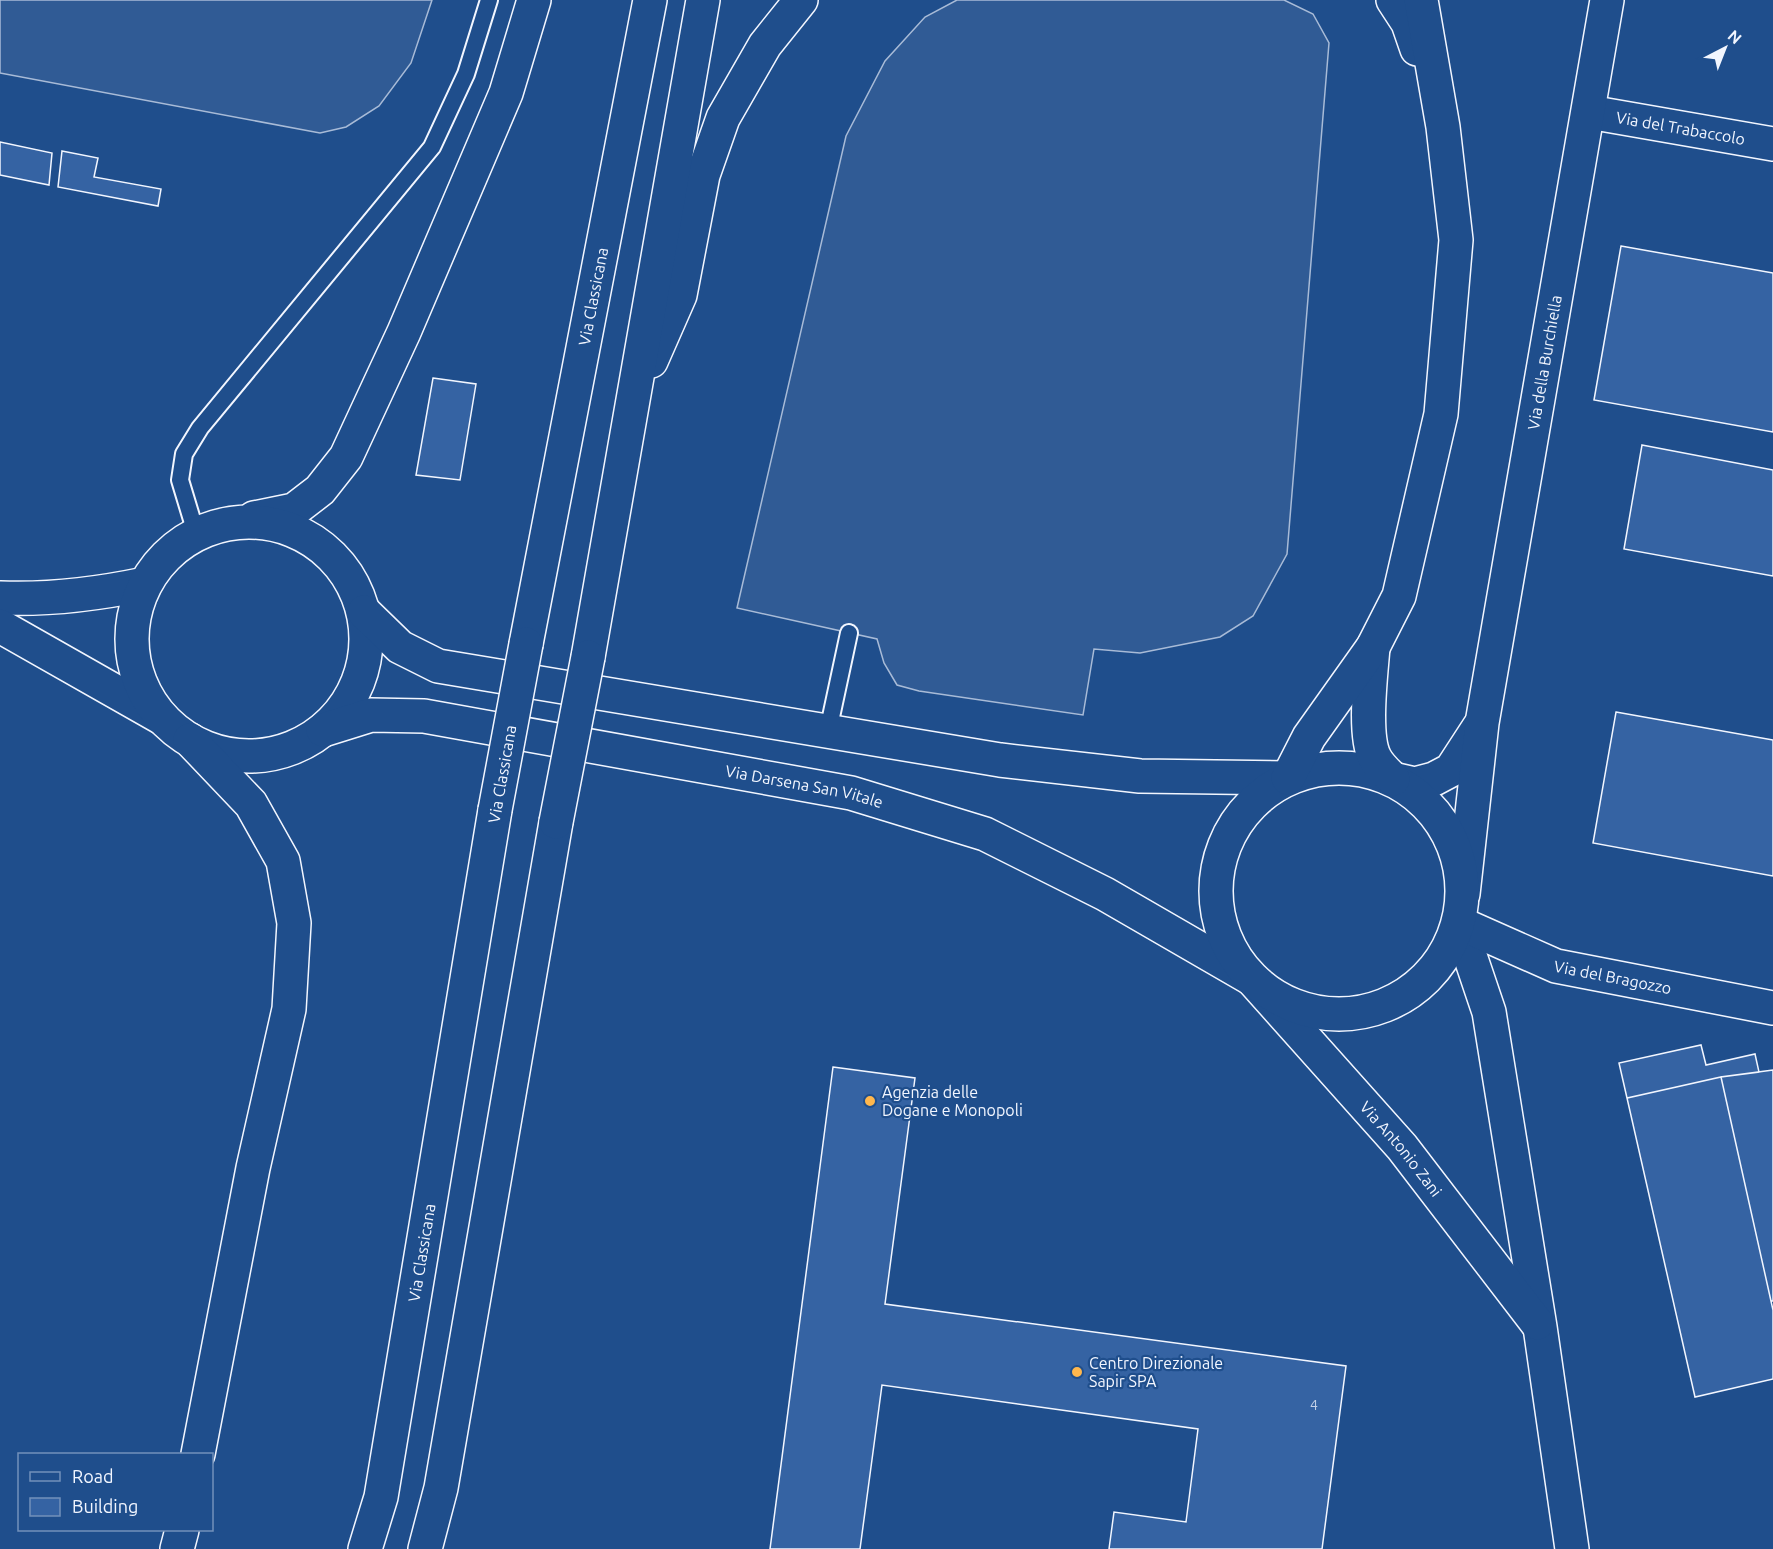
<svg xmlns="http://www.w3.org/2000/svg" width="1773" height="1549" font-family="Ubuntu,sans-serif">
  <rect width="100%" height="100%" fill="#1f4e8c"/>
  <path fill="#305b95" stroke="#a8bbd7" stroke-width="1.5" d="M0,0H432L411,63L379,106L346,127L320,133L0,73Z
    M957,0H1284L1313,14L1329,43L1287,554L1253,616L1220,637L1140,653L1094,649L1083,715L919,691L897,685L884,663L877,639L737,608L846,136L885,61L925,17Z"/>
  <path fill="#3563a3" stroke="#f2f6ff" stroke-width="1.5" d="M0,142L52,153L49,185L0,175Z
    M62,151L98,158L94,177L161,189L158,206L58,187Z
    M1621,246L1773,273V432L1594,400Z
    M433,378L476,384L460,480L416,475Z
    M1642,445L1773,470V576L1624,549Z
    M1616,712L1773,740V876L1593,843Z
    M1701,1045L1706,1065L1755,1054L1759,1072L1721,1077L1627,1098L1619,1063Z
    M833,1067L915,1078L885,1304L1346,1366L1322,1549H1109L1114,1512L1186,1522L1198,1429L882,1385L860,1549H770Z
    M1773,1070V1301H1771L1721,1077Z
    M1721,1077L1773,1310V1379L1695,1397L1627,1098Z"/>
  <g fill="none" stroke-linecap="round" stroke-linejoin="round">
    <defs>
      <path id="lane" d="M196,533L180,480L184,454L200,428L432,147L466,74L489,0
        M828,731L849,633"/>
      <g id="street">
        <path id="s1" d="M1589,112L1773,144"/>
        <path d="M0,598C49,600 97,594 145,584"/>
        <path d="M0,626L162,718"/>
        <path d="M1393,779L1415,784L1434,779L1451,770L1479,727"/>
        <path id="s2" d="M1463,894L1482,723L1607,0"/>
        <path d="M1459,923L1489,1012L1540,1327L1572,1549"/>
        <path id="s3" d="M1459,923L1556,966L1773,1008"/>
        <path id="s4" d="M1252,979L1402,1147L1537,1323"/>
      </g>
      <g id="secondary">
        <path d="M254,518L294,510L320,490L346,457L404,332L506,93L534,0"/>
        <circle cx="249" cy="639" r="117"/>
        <path d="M364,612L400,647L438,666L1000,760L1140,776L1288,778"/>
        <path id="s5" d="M323,730L371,715L424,716L851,793L985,834L1105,894L1252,979"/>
        <circle cx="1339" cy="891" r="123"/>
      </g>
      <g id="highway">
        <path d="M1393,0L1408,23L1417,49"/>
        <path d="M651,361L680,295L703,175L723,118L765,45L801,0"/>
        <path id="s6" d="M526,644L650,0"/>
        <path d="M1373,647C1371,674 1363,735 1375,758C1379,766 1387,773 1393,779"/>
        <path d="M588,657L703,0"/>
        <path d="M190,740L251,804L283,861L294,923L289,1009L253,1168L198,1454"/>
        <path d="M1288,778L1309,737L1373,647L1399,596L1441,414L1456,240L1443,127L1421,0"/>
        <path d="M177,1549L182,1530"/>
        <path id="s7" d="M365,1549L381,1497L495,810"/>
        <path d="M425,1549L441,1488L556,822"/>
      </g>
    </defs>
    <use href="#lane" stroke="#f2f6ff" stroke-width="20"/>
    <use href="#street" stroke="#f2f6ff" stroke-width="36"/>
    <use href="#secondary" stroke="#f2f6ff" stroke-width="36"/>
    <use href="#highway" stroke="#f2f6ff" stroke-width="36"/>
    <use href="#lane" stroke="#1f4e8c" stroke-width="16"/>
    <use href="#street" stroke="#1f4e8c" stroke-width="33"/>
    <use href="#secondary" stroke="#1f4e8c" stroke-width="33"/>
    <use href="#highway" stroke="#1f4e8c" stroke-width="33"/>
    <defs>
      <path id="highway-bridge" d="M495,810L526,644
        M556,822L588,657"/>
    </defs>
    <use href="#highway-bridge" stroke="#f2f6ff" stroke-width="36" stroke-linecap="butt"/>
    <use href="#highway-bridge" stroke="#1f4e8c" stroke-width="33"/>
  </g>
  <g fill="#ffb74d" stroke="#1f4e8c" stroke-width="2">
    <circle cx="870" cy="1101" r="6"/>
    <circle cx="1077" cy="1372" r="6"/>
  </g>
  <g text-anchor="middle" stroke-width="4.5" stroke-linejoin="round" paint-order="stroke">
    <g font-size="14" fill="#c3d1e8">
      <text x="1314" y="1410">4</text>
    </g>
    <g font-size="16" fill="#f2f6ff" stroke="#1f4e8c">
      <text dy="6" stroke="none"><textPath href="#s1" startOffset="93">Via del Trabaccolo</textPath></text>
      <text dy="6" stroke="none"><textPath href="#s6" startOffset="354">Via Classicana</textPath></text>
      <text dy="6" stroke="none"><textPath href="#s2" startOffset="538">Via della Burchiella</textPath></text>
      <text transform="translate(502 774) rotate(-80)" y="6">Via Classicana</text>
      <text dy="6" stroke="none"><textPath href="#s5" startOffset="490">Via Darsena San Vitale</textPath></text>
      <text dy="6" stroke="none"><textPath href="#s3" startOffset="164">Via del Bragozzo</textPath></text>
      <text dy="6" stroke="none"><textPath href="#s4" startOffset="226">Via Antonio Zani</textPath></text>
      <text dy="6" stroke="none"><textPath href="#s7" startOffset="302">Via Classicana</textPath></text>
    </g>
    <g font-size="16" fill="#f2f6ff" stroke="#1f4e8c" text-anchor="start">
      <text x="882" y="1098">Agenzia delle<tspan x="882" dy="18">Dogane e Monopoli</tspan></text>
      <text x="1089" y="1369">Centro Direzionale<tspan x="1089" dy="18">Sapir SPA</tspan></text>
    </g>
  </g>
  <rect x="18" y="1453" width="195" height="78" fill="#1f4e8c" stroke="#7391ba" stroke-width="1.5"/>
  <rect x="30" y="1472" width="30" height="9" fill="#1f4e8c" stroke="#7391ba" stroke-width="1.5"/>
  <text x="72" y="1483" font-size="18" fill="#f2f6ff">Road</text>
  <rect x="30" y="1498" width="30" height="18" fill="#3563a3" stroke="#7391ba" stroke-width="1.5"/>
  <text x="72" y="1513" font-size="18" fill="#f2f6ff">Building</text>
  <g transform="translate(1725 48) rotate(42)" stroke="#1f4e8c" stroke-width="4.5" paint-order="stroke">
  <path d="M0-4.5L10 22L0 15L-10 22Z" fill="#f2f6ff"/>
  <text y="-9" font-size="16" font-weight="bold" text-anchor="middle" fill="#f2f6ff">N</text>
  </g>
</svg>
